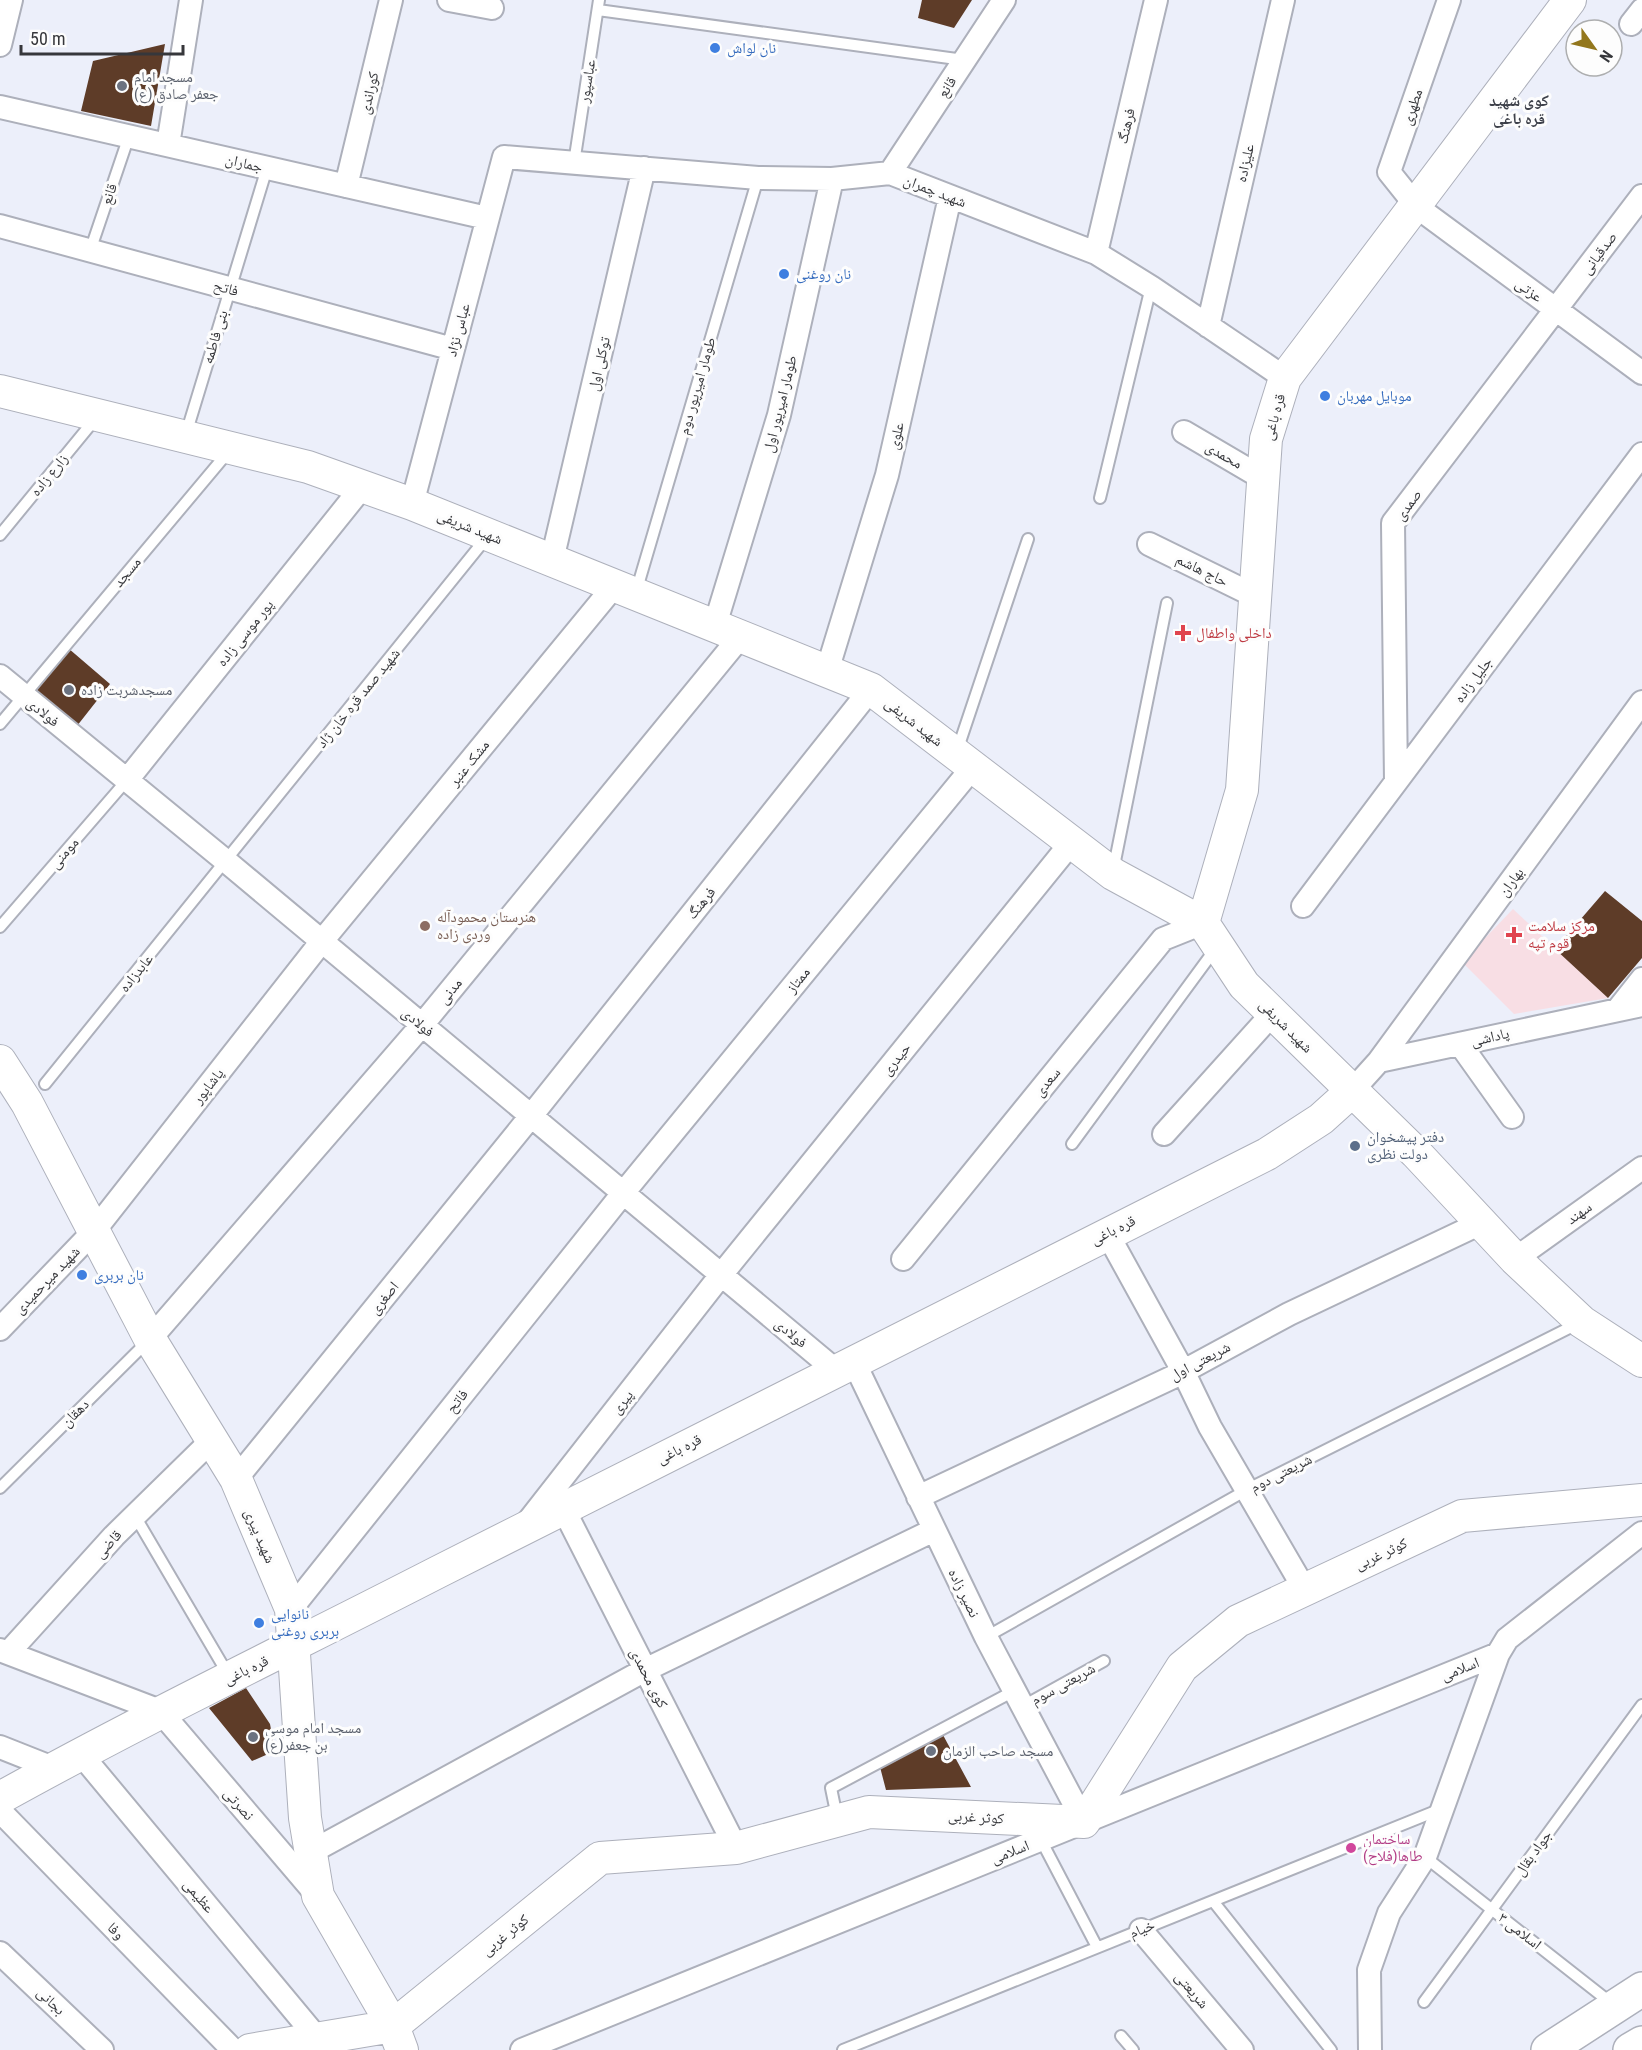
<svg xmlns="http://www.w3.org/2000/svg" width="1642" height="2050" font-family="'Roboto Condensed','Noto Naskh Arabic',sans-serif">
  <rect width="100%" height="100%" fill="#eceffa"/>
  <path fill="#f8dee4" d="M1513,909L1608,998L1514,1014L1462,962Z"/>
  <path fill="#5e3c28" d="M922,0H972L954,28L918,18Z
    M165,44L151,126L81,111L93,61Z
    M68,648L110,684L73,731L28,695Z
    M1605,891L1642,921V958L1608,998L1555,949Z
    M246,1688L270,1724L275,1751L252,1761L209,1708Z
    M943,1735L971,1787L886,1790L880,1767Z"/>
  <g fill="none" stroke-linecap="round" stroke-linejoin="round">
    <defs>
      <path id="lane" d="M598,10L964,60
        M574,163L599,0
        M90,251L129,136
        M186,434L267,168
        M1100,498L1151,287
        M0,535L96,418
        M636,592L758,178
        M0,724L229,451
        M957,751L1028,539
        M1113,871L1167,603
        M0,927L127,780
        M45,1084L487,537
        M1072,1144L1216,948
        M0,1488L148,1341
        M135,1516L229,1676
        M986,1637L1252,1487L1579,1323
        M1023,1706L1104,1661
        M837,1817L831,1788L1014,1691
        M1041,1840L1097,1947
        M1425,1857L1611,2003
        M1213,1901L1331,2050
        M1424,2002L1642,1705
        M1121,2036L1133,2050
        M843,2050L1441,1809"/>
      <path id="street" d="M449,0L492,8
        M1449,0L1389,172L1417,207L1642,373
        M1631,24L1642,10
        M0,45L11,0
        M0,107L487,218
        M168,145L191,0
        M890,173L1004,0
        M346,186L391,0
        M0,226L453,349
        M1096,253L1156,0
        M1208,326L1283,0
        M1184,432L1264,479
        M412,504L504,157L758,178L832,179L890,173L1096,253L1151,287L1285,378
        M1149,544L1255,596
        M552,560L644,168
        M715,625L779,415L832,179
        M827,671L887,475L950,197
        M0,676L227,862L834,1369
        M127,780L363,486
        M1396,782L1393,523L1642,196
        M1303,906L1642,454
        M1619,1008L1642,979
        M1460,1044L1512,1117
        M1379,1061L1642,702
        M1351,1092L1379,1061L1642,1005
        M1164,1134L1273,1013
        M1107,1233L1183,1371L1210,1427L1305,1590
        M903,1259L1163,939L1203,923
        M1515,1259L1642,1168
        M0,1329L94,1231L322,941L615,585
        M150,1339L422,1025L741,636
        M853,1360L986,1637L1084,1822
        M236,1479L531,1116L871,689
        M918,1497L1173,1377L1289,1314L1481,1223
        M563,1508L736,1848
        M527,1523L721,1275L1071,843
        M291,1609L624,1192L973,767
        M0,1650L160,1711L317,1895
        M8,1653L114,1536L212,1440
        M0,1747L53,1768
        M80,1753L318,2039
        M0,1811L233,2050
        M311,1852L645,1670L934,1530
        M1141,1930L1242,2050
        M0,1953L102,2050
        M522,2050L1498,1654
        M1370,2050L1369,1970L1389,1913L1425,1857L1498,1654L1507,1639L1642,1533"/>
      <path id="secondary" d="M0,391L308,467L412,504L871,689L1113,874L1203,923L1244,985L1416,1153L1515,1259L1582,1322L1642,1361
        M1203,923L1242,790L1266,439L1285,378L1570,0
        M0,1061L27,1103L150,1339L236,1479L291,1609L305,1818L318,1896L393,2026L402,2050
        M0,1798C144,1718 292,1647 438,1572C714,1431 990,1291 1267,1154L1321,1119L1351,1092
        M250,2050L393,2026L600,1858L736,1848L869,1812L1084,1822L1182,1667L1238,1621L1462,1516L1642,1500"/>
      <path id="primary" d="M1548,2050L1642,1989
        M1630,2050L1642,2043"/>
    </defs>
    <use href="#lane" stroke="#adb0bb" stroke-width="14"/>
    <use href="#street" stroke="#adb0bb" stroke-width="26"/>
    <use href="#secondary" stroke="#adb0bb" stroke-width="34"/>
    <use href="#primary" stroke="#adb0bb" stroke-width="36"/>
    <use href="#lane" stroke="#fff" stroke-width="10"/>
    <use href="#street" stroke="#fff" stroke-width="22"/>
    <use href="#secondary" stroke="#fff" stroke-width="32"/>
    <use href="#primary" stroke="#fff" stroke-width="33"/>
  </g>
  <g fill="#3f7fe0" stroke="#fdfdfd" stroke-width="2">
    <circle cx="715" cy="48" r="6"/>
    <circle cx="784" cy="274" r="6"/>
    <circle cx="1325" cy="396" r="6"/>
    <circle cx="82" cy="1275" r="6"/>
    <circle cx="259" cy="1623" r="6"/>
  </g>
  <g fill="#6b7280" stroke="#fdfdfd" stroke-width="2">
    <circle cx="122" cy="86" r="6"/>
    <circle cx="69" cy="690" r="6"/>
    <circle cx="253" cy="1737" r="6"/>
    <circle cx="931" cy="1751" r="6"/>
  </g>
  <g fill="#e0444e" stroke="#fdfdfd" stroke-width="2">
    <path d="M1180 624h6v6h6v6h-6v6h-6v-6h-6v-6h6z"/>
    <path d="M1511 926h6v6h6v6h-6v6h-6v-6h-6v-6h6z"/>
  </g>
  <circle fill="#8d6e63" stroke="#fdfdfd" stroke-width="2" cx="425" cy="926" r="6"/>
  <circle fill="#5c6f8a" stroke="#fdfdfd" stroke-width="2" cx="1355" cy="1146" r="6"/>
  <circle fill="#d1479c" stroke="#fdfdfd" stroke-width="2" cx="1351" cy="1848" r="6"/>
  <g text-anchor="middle" stroke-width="6" stroke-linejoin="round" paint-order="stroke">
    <g font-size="15" fill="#366cbe" stroke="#fdfdfd" text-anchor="start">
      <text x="727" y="53">نان لواش</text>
      <text x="796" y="279">نان روغنی</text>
      <text x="1337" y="401">موبایل مهربان</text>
      <text x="94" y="1280">نان بربری</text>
      <text x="271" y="1619">نانوایی<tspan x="271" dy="17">بربری روغنی</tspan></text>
    </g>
    <g font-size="15" fill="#5b616d" stroke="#fdfdfd" text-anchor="start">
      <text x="134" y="82">مسجد امام<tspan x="134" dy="17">جعفر صادق (ع)</tspan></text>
      <text x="81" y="695">مسجدشربت زاده</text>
      <text x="265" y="1733">مسجد امام موسی<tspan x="265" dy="17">بن جعفر(ع)</tspan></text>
      <text x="943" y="1756">مسجد صاحب الزمان</text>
    </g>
    <g font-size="15" fill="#36373b" stroke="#fdfdfd">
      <text transform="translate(587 81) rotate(-81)" y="5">عباسپور</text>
      <text transform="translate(947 87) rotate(-57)" y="5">قانع</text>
      <text transform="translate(369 93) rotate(-77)" y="5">کوراندی</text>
      <text transform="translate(1412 107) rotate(-71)" y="5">مطهری</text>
      <text transform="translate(1126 126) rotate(-77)" y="5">فرهنگ</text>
      <text transform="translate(244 163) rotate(13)" y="5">جماران</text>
      <text transform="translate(1245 163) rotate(-77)" y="5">علیزاده</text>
      <text transform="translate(935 191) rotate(21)" y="5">شهید چمران</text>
      <text transform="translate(109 194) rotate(-71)" y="5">قانع</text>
      <text transform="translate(1599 253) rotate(-53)" y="5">صدقیانی</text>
      <text transform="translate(226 288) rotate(15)" y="5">فاتح</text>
      <text transform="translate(1529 290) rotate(36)" y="5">عزتی</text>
      <text transform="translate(458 330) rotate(-75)" y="5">عباس نژاد</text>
      <text transform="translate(215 337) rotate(-73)" y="5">بنی فاطمه</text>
      <text transform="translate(599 364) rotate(-77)" y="5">توکلی اول</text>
      <text transform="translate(697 386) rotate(-74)" y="5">طومار امیرپور دوم</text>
      <text transform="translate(780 404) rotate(-76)" y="5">طومار امیرپور اول</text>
      <text transform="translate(1274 417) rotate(-74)" y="5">قره باغی</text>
      <text transform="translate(896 436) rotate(-77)" y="5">علوی</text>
      <text transform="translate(1224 455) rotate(30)" y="5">محمدی</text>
      <text transform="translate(49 475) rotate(-51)" y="5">زارع زاده</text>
      <text transform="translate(1408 505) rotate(-54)" y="5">صمدی</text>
      <text transform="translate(470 527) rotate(22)" y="5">شهید شریفى</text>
      <text transform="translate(1202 570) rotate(26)" y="5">حاج هاشم</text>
      <text transform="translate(127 572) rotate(-50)" y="5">مسجد</text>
      <text transform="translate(245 633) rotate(-51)" y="5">پور موسی زاده</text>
      <text transform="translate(1473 680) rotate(-53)" y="5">جلیل زاده</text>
      <text transform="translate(358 698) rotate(-51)" y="5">شهید صمد قره خان ژاد</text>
      <text transform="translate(43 712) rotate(39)" y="5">فولادی</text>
      <text transform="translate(914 722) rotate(38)" y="5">شهید شریفى</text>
      <text transform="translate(469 763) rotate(-51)" y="5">مشک عنبر</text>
      <text transform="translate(64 853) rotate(-49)" y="5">مومنی</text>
      <text transform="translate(1511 882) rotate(-54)" y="5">بهاران</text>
      <text transform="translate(701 903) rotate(-51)" y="5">فرهنگ</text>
      <text transform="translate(136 973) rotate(-51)" y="5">عابدزاده</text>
      <text transform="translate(798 980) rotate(-51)" y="5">ممتاز</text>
      <text transform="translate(450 991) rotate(-51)" y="5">مدنی</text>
      <text transform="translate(418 1022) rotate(40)" y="5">فولادی</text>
      <text transform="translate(1286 1026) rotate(45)" y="5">شهید شریفى</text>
      <text transform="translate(1490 1037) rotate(-13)" y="5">پاداشی</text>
      <text transform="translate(896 1059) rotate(-51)" y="5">حیدری</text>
      <text transform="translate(1047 1082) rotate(-51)" y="5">سعدی</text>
      <text transform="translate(208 1086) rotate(-52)" y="5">پاشاپور</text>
      <text transform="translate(1579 1213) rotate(-36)" y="5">سهند</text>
      <text transform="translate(1113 1230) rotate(-26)" y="5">قره باغی</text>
      <text transform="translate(47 1280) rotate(-46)" y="5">شهید میرحمیدی</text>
      <text transform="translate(384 1298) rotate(-51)" y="5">اصغری</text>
      <text transform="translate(791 1333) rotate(40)" y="5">فولادی</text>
      <text transform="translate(1200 1361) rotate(-28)" y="5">شریعتی اول</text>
      <text transform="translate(457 1401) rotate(-51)" y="5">فاتح</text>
      <text transform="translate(622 1402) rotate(-52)" y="5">پیری</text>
      <text transform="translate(75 1413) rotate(-45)" y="5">دهقان</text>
      <text transform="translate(679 1449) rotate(-27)" y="5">قره باغی</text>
      <text transform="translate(1281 1473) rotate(-27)" y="5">شریعتی دوم</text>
      <text transform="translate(260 1536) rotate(67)" y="5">شهید پیری</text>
      <text transform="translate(108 1544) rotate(-47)" y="5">قاضی</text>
      <text transform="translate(1381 1554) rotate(-25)" y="5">کوثر غربی</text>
      <text transform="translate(964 1593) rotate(64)" y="5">نصیر زاده</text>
      <text transform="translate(1460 1669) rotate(-22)" y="5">اسلامی</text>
      <text transform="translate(246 1670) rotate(-26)" y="5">قره باغی</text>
      <text transform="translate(649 1678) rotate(63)" y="5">کوی محمدی</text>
      <text transform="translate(1063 1684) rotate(-29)" y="5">شریعتی سوم</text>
      <text transform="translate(239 1804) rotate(49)" y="5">نصرتی</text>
      <text transform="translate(976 1817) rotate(3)" y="5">کوثر غربی</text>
      <text transform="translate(1010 1852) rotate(-22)" y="5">اسلامی</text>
      <text transform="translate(1533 1853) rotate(-54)" y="5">جواد بقال</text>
      <text transform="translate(199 1896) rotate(50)" y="5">عظیمی</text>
      <text transform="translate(1142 1929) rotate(-22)" y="5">خیام</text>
      <text transform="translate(116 1931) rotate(46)" y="5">وفا</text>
      <text transform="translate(1520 1931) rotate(38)" y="5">اسلامی ۳</text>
      <text transform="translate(505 1935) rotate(-39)" y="5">کوثر غربی</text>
      <text transform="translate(1192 1990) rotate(50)" y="5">شریعتی</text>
      <text transform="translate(51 2001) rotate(44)" y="5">بجانی</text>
    </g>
    <g font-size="15" fill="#be3a42" stroke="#fdfdfd" text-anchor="start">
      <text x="1196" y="638">داخلی واطفال</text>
      <text x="1528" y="931">مرکز سلامت<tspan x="1528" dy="17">قوم تپه</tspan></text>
    </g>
    <g font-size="15" fill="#785e54" stroke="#fdfdfd" text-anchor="start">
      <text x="437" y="922">هنرستان محمودآله<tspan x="437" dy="17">وردی زاده</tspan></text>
    </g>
    <g font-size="15" fill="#4e5e75" stroke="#fdfdfd" text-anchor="start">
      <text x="1367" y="1142">دفتر پیشخوان<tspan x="1367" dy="17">دولت نظری</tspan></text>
    </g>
    <g font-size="15" fill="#b23c85" stroke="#fdfdfd" text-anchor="start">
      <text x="1363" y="1844">ساختمان<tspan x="1363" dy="17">طاها(فلاح)</tspan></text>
    </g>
    <g font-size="16" font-weight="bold" fill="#3e414a" stroke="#fdfdfd">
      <text x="1519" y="106">کوی شهید<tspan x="1519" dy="18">قره باغی</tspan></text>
    </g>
  </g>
  <g transform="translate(1594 48) rotate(124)"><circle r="28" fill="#fdfdfd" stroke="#adaeaf" stroke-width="1.5"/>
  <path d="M0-4.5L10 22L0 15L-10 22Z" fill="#93771d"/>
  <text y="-9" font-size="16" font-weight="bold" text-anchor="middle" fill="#36373b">N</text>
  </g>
  <path d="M21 45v9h162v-9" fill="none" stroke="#36373b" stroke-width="3"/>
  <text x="30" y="45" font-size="18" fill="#36373b" stroke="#fdfdfd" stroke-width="4.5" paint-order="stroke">50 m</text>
</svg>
